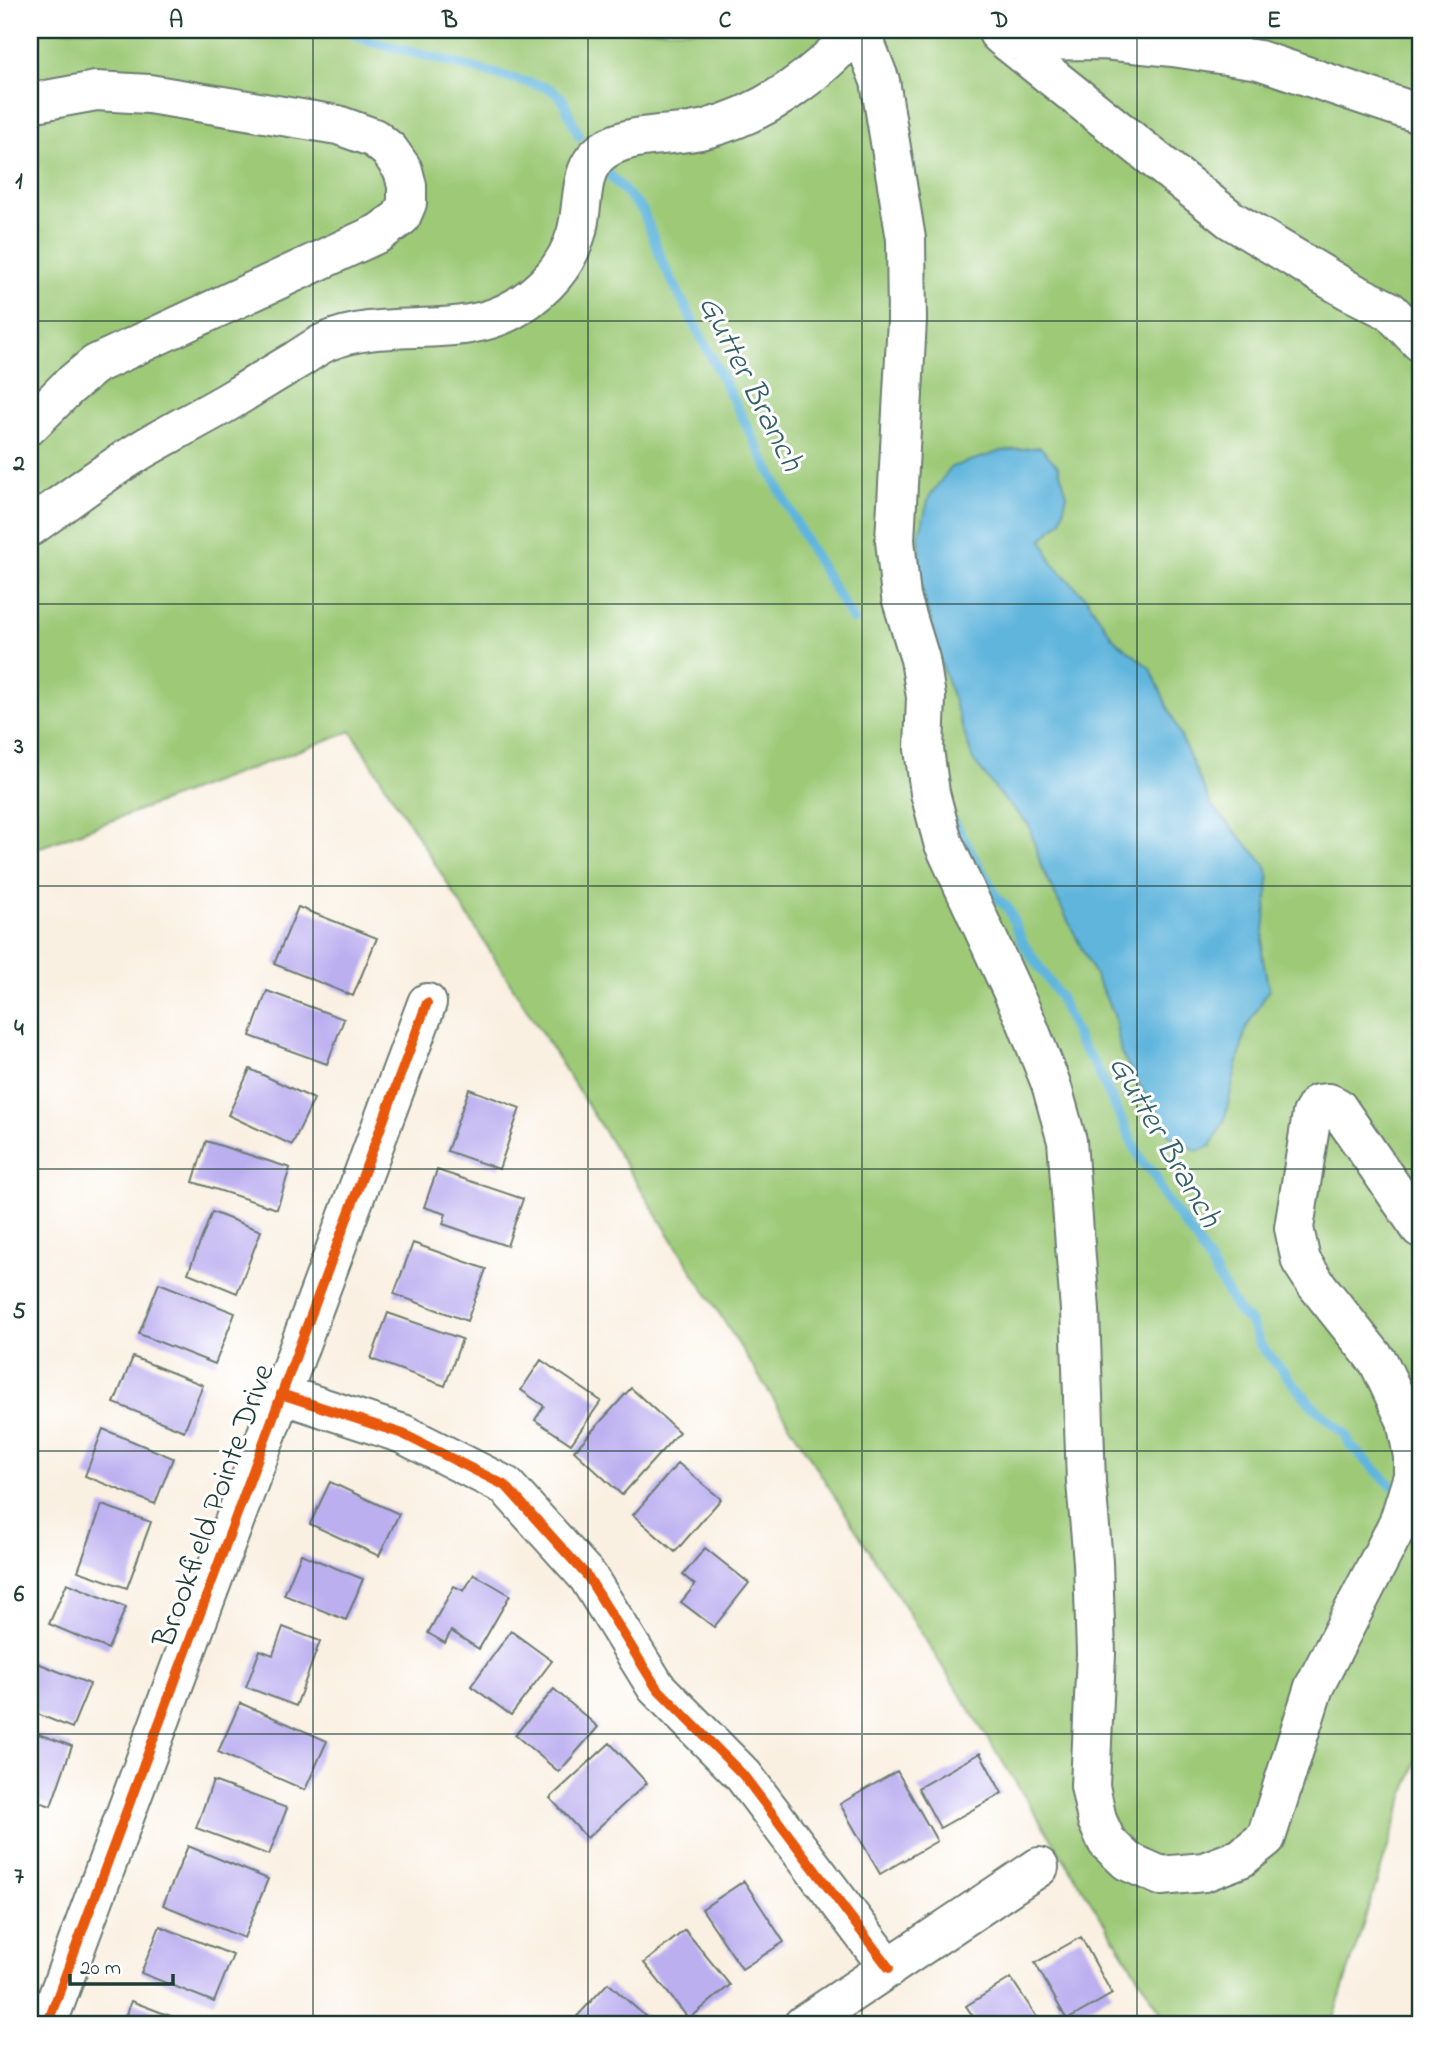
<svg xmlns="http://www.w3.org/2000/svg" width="1450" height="2055" font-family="'Indie Flower',sans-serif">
  <rect width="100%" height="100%" fill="#fff"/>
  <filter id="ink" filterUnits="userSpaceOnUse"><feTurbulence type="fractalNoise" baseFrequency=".0143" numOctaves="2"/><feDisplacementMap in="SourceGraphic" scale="14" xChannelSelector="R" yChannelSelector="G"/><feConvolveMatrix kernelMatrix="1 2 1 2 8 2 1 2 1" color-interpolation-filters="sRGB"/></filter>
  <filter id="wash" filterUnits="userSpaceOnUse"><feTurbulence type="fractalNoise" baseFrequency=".00686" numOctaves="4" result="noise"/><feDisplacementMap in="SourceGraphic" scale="28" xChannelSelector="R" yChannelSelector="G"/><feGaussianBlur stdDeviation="1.57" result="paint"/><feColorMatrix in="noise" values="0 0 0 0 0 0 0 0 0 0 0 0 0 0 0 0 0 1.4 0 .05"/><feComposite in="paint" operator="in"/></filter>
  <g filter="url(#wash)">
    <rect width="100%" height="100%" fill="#faf0e2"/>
    <path fill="#9eca78" stroke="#5e8456" stroke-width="2" d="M30,30H1420V1747L1331,2025H1169L351,731L30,851Z"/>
    <path fill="#60b5dd" stroke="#407988" stroke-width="2" d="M1040,447L1058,466L1067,494L1061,521L1042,539L1053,564L1087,599L1113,638L1151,669L1211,805L1265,864L1269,877L1262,954L1269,990L1246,1028L1224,1121L1211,1146L1197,1151L1169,1135L1121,1053L1114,1014L1041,866L1029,825L1001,796L973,760L932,635L920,579L919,536L929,497L951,467L1002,451Z"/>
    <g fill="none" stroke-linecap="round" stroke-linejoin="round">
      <path stroke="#60b5dd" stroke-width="10" d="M343,30L373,42L549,88L562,98L579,136
        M606,171L643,211L663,263L807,543L853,620
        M954,822L998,899L1008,908L1023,943L1059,996L1079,1042L1094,1063L1143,1164L1154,1173L1164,1197L1195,1238L1240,1314L1251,1323L1261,1346L1313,1406L1345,1434L1350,1445L1391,1485"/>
    </g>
    <g id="blocks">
      <path fill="#bbaff0" d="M298,907L377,938L353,996L274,964Z
        M267,991L344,1019L327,1064L250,1036Z
        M250,1069L314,1099L292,1145L228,1115Z
        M469,1089L520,1108L499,1169L447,1151Z
        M206,1141L290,1168L277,1209L193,1182Z
        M437,1170L523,1199L507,1246L443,1224L446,1214L424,1207Z
        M212,1212L261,1231L237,1293L188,1273Z
        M413,1243L486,1269L467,1321L394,1294Z
        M159,1283L235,1313L215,1364L139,1334Z
        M388,1313L462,1339L445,1386L371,1359Z
        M133,1357L203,1385L184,1431L114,1403Z
        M541,1360L601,1401L571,1444L535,1420L544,1406L521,1390Z
        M631,1388L679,1432L622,1495L574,1451Z
        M103,1429L173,1458L155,1504L85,1476Z
        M678,1463L721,1499L675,1552L633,1515Z
        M330,1482L399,1514L379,1556L310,1524Z
        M102,1505L151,1522L127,1588L78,1571Z
        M705,1548L749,1583L714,1627L681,1602L695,1585L683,1575Z
        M301,1554L363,1579L346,1620L284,1595Z
        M474,1574L510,1595L479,1649L451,1631L445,1643L428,1633L454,1586L464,1591Z
        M67,1583L126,1607L108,1649L49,1624Z
        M283,1627L320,1641L296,1706L246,1687L260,1650L273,1655Z
        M511,1631L552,1661L511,1715L471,1686Z
        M30,1660L90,1684L72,1728L30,1711Z
        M554,1689L598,1727L559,1772L515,1735Z
        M240,1703L327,1741L305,1790L218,1752Z
        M30,1731L72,1746L51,1806L30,1799Z
        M610,1743L647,1783L587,1838L550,1798Z
        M980,1753L1002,1793L940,1828L918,1788Z
        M897,1771L937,1841L880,1874L840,1804Z
        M213,1781L287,1808L269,1855L196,1828Z
        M30,1816L37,1819L30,1836Z
        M188,1846L268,1879L244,1938L163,1905Z
        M744,1881L784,1942L742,1969L702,1909Z
        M160,1926L233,1955L214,2002L141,1973Z
        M685,1930L730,1985L689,2019L644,1963Z
        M1081,1937L1112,1994L1067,2020L1035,1963Z
        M1011,1978L1042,2025H979L966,2006Z
        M608,1983L655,2025H569Z
        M131,2001L194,2025H122Z"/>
    </g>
  </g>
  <g filter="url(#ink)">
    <use href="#blocks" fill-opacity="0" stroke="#6c7c71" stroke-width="2"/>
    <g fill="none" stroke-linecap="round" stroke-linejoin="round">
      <defs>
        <path id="minor" d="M860,30L880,81L906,239L907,320L895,540L901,597L920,659L926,697L924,749L930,793L943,842L1026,1021L1051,1084L1067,1141L1080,1310L1086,1482L1093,1562L1096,1654L1090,1786L1097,1820L1107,1842L1127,1861L1161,1876L1204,1872L1241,1858L1266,1838L1314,1687L1398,1524L1413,1476V1456L1406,1420L1379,1363L1316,1284L1301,1261L1294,1228L1312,1114L1318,1104L1329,1103L1337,1107L1420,1228
          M998,33L1007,41L1104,40L1173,47L1259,60L1420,114
          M1007,41L1231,220L1348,290L1390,311L1420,342
          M30,103L96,91L149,94L338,125L374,138L389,150L403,170L407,186V203L401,217L379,233L96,364L68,387L30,425
          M30,527C67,501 104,472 143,449C172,432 202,417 231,400C252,387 273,374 295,361C305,355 315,347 326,342C386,316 461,342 517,307C545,289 567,266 576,234C586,202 575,163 611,146C639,132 675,137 705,129C767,113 815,76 858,30
          M281,1394L403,1434L506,1486L588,1577L656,1687L743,1775L889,1968
          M47,2025L427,1003
          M803,2025L1039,1867"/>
      </defs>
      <use href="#minor" stroke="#6c7c71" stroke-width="42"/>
      <use href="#minor" stroke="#fff" stroke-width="38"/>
      <defs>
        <path id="cycleway" d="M281,1394L403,1434L506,1486L588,1577L656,1687L743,1775L889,1968
          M47,2025L427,1003"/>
      </defs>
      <use href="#cycleway" stroke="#fff" stroke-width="15"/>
      <use href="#cycleway" stroke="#e8590c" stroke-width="10"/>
    </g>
  </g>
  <path fill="none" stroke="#1f3d34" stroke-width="2" stroke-opacity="0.55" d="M313,30V2025M588,30V2025M862,30V2025M1137,30V2025M30,321H1420M30,604H1420M30,886H1420M30,1169H1420M30,1451H1420M30,1734H1420"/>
  <g text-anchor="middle" stroke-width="6" stroke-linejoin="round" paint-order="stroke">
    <g font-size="32" fill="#1f3d34" stroke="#fff">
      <text transform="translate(212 1505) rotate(-70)" y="11">Brookfield Pointe Drive</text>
    </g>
    <g font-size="33" font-style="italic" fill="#326167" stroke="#fff">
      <text transform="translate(753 382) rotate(63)" y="12">Gutter Branch</text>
      <text transform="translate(1167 1140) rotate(60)" y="12">Gutter Branch</text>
    </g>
  </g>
  <rect width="1450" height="2055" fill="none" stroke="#fff" stroke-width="77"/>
  <path d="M70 1974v10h103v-10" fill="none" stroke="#1f3d34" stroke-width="3.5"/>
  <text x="80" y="1974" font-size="21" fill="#1f3d34" stroke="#ffffff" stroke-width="5" paint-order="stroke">20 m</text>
  <rect x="38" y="38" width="1374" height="1978" fill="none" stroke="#1f3d34" stroke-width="2.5"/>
  <g font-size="23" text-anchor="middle" font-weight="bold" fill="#1f3d34">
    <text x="176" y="27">A</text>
    <text x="450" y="27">B</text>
    <text x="725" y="27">C</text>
    <text x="1000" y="27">D</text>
    <text x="1274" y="27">E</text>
    <text x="19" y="188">1</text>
    <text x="19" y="470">2</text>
    <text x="19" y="753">3</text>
    <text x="19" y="1035">4</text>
    <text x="19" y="1318">5</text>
    <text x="19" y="1601">6</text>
    <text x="19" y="1883">7</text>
  </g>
</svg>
